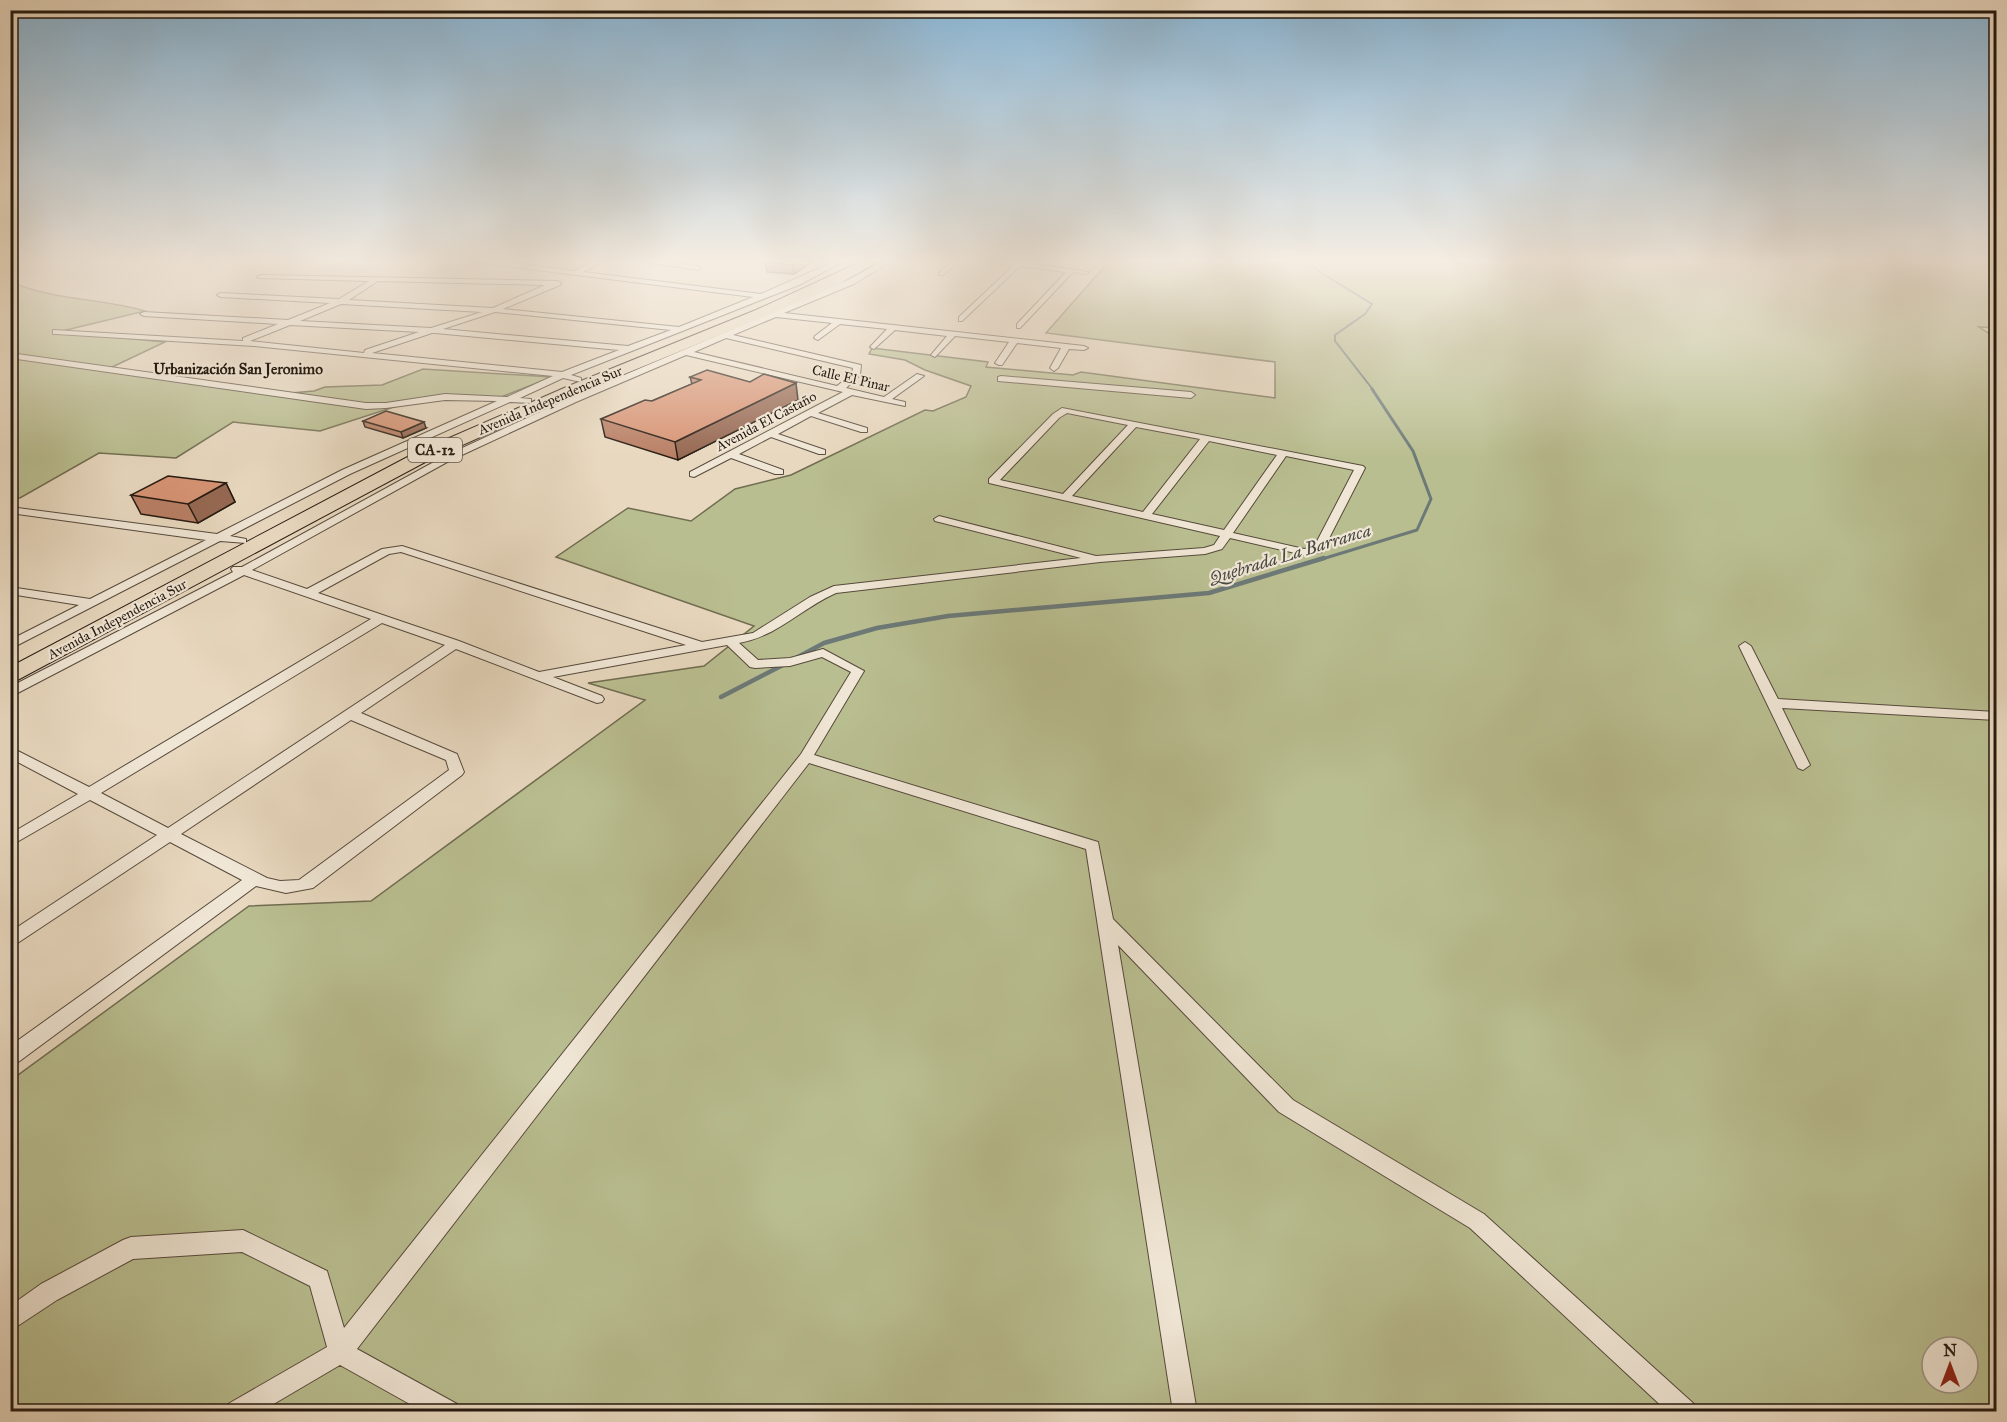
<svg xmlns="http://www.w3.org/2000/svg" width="2007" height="1422" font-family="'IM FELL Great Primer',serif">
  <rect width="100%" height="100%" fill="#e8d8bf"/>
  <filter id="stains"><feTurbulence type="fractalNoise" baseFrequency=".00333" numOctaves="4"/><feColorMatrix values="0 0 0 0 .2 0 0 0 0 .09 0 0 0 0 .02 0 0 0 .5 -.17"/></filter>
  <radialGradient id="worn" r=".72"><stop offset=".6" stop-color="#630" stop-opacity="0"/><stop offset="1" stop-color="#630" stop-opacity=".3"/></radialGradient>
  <path fill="#b9be90" stroke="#706c50" stroke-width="1.5" fill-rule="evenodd" d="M1111,259H1985L1996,264V328L1979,327L1996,338V1411H11L10,1081L249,906L371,901L645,700L588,683L704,666L754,626L556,557L628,508L691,521L735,489L791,475L925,410L933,411L966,397L971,386L925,370L905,360L869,354L872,348L988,362L986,367L1073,375L1081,372L1275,398V362L1046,333ZM1932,1347H1968V1383H1932Z
    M11,282C53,300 100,298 145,311L58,332L165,342L110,368L279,394L314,391L325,387L382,385L423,369L552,377L491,401L457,398L400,405L320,431L233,422L176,458L99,453L20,498L11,497Z"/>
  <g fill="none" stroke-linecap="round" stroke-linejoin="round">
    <path stroke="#6c7977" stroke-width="2" d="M1303,259L1320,272L1372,304L1365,314L1335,335V341L1374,391"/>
    <path stroke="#6c7977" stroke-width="3" d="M1319,560L1417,530L1431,499L1413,451L1372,389"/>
    <path stroke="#6c7977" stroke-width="4.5" d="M798,657L824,643L877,628L948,616L1209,593L1324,558
      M721,697L783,665"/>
    <defs>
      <path id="street" d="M392,259H432L429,261H395Z
        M462,259H480L574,271L599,259H607L583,272L761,294L840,259H848L799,285L571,375L581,378V382L563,378L520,398L531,399V403L510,402L350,474L230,536L246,539V543L220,541L10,649V640L79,605L10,594V587L90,599L206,540L10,513V507L217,534L342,470L497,401L445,400L386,408L366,409L10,358V353L366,403H386L445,394L507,397L553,376L254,346L56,334H53V330L243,341V338L278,324L144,316L140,314L144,312L288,320L330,303L221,297L217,295L221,293L339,299L369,281L259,278L257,277L261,275L557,281L561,283L560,285L503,309L679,327L753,297L465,261ZM378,281L545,285L493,308L349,300ZM341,304L482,312L431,328L300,321ZM495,312L671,330L628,346L443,329ZM290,325L419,332L365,350L364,353L250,341ZM432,333H435L619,350L562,372L372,353Z
        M887,259H895L854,284L784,313L1084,346L1088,348L1084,350L1069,349L1058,368L1054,371L1050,368L1061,348L1017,343L1002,365H999L995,363L1009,342L955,336L935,357L931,355L947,336L895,330L874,349L870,347L887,329L840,324L818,340L814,338L815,336L832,323L776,317L733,335L861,365L860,375L846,388L884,397L917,374L924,376L892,399L905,402V406L852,395L818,413L867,428V432H861L811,416L778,434L825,450V454H819L771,437L739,454L783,470V474H775L731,458L694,477L690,476V472L843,392L686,355L576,402L449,461L252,570L307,589L382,549L402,546L702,642L753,633L810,597L834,586L1081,558L935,521L934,519L939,516L1096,556L1204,548L1214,545L1220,536L989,483V479L1053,414L1062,408L1363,466L1365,468L1322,552L1304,555L1230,538L1222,549L1205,554L1100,562L836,593C800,609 780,635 739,643L758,660L790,658L823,649L864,671L814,755L1098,842L1113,919L1293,1100L1484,1214L1694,1404L1698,1412H1668L1470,1228L1279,1112L1118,945L1197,1412H1173L1086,849L809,763L357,1349L457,1404L461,1412H424L340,1365L260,1412H224L228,1404L327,1347L310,1286L242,1252L133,1259L57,1300L10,1331V1306L41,1284L123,1240L131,1237L243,1230L327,1271L344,1328L801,754L851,672L822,657L790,666L755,668L750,667L727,645L553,677L602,696L604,699L602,702L597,703L456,649L361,713L457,754L464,772L462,775L313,888L286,893L256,886L17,1063L10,1065V1046L242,880L170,842L10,948V932L157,835L90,800L10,846V834L78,794L10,758V747L89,787L371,619L244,575L10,697V687L233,572L231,569L233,567H242L443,457L570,398L848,280ZM726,338L853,368L852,374L837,386L694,352ZM1067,413L1128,425L1063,494L1000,480L1059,418ZM1136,427L1200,439L1143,512L1072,496ZM1209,441L1277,455L1224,530L1152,514ZM1286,456L1354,470L1314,547L1304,549L1233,533ZM401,552L686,645L539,672L459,641L318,593L389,554ZM382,623L445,645L168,828L101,793ZM351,720L446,760L449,770L299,880L280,881L267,878L181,834Z
        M955,259H962L943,275H939V273Z
        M972,259L1019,262L1089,272L1086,274L1073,272L1020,328H1017V324L1066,272L1020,266L962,321H959V317L1013,266Z
        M653,260L698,266L701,268L698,270L651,263Z
        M1996,277V281L1989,279L1991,278Z
        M1001,376L1191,392L1195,395L1191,398L998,381V377Z
        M1745,642L1751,646L1778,699L1996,712V720L1782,708L1810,765L1803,770L1798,768L1739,646Z"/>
      <path id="highway" d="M867,259H882L841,283L766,316L583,391L429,460L10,684V667L417,452L571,385L756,310Z"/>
    </defs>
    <use href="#street" stroke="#564a3c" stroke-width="2"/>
    <use href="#highway" stroke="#261a11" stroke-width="2"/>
    <use href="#street" fill="#f0e6d5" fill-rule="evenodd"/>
    <use href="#highway" fill="#e8d8bf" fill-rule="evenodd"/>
  </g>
  <path fill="#b97f65" stroke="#261a11" stroke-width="1.5" d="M770,259H816L794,274L767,272L765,262Z
    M690,377L798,400L678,460L605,437L601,419L652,401L692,384Z
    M363,421L426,428L403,438L365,427Z
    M226,483L235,502L198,523L141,514L131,495Z"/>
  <path fill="#966852" stroke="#261a11" stroke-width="1.5" d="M802,259H816L794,274L793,265Z
    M796,383L798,400L678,460L675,442Z
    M424,422L426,428L403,438L401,432Z
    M226,483L235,502L198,523L188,504Z"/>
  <path fill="#d79475" stroke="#261a11" stroke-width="1.5" d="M770,259H802L793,265L765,262Z
    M707,370L750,382L764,374L796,383L675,442L601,419L645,400L652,401L701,380L690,377Z
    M386,411L424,422L401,432L363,421Z
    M168,476L226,483L188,504L131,495Z"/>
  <linearGradient id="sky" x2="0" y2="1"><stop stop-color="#89b6d6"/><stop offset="0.57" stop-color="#f5ede2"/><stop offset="1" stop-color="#f5ede2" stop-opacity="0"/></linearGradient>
  <rect width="2007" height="458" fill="url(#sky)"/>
  <g text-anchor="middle" stroke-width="4.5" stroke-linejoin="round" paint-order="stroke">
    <g font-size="14" fill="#261a11" stroke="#f0e6d5">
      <text transform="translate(851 378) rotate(13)" y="5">Calle El Pinar</text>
      <text transform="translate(550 400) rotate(-23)" y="5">Avenida Independencia Sur</text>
      <text transform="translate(766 421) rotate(-28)" y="5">Avenida El Castaño</text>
      <text transform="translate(117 619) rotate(-28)" y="5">Avenida Independencia Sur</text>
    </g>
    <g font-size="15" font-weight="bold" fill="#261a11" stroke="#f0e6d5">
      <text x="238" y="374">Urbanización San Jeronimo</text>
    </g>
    <rect fill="#f0e6d5" stroke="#63574c" stroke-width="1.5" x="408" y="438" width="54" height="24" rx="4.5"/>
    <g font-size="15" font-weight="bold" fill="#261a11">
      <text x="435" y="455">CA-12</text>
    </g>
    <g font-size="18" font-style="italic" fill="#494944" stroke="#f0e6d5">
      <text transform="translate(1290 554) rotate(-17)" y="6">Quebrada La Barranca</text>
    </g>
  </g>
  <rect width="2007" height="1422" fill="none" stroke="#e8d8bf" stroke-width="36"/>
  <rect x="12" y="12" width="1983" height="1398" fill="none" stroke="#261a11" stroke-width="3"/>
  <rect x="18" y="18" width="1971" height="1386" fill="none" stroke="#261a11" stroke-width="1.5"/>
  <g transform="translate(1950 1365)"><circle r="28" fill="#f0e6d5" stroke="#9f9487" stroke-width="1.5"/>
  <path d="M0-4.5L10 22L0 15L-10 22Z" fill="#8f2418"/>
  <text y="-9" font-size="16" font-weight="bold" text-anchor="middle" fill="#261a11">N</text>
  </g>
  <rect width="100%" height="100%" filter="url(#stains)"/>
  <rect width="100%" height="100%" fill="url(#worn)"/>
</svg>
